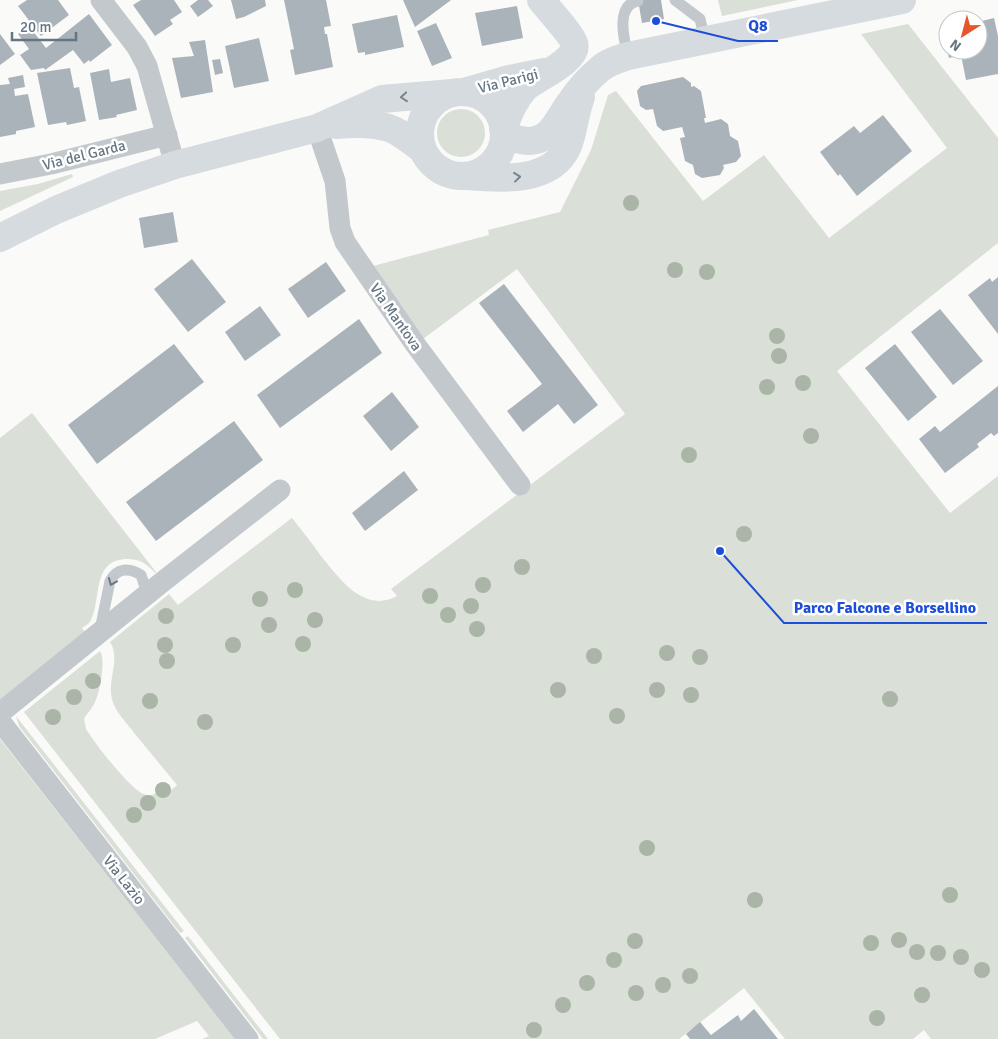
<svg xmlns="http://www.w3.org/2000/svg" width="998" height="1039" font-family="Signika,sans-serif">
  <rect width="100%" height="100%" fill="#fafaf8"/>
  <path fill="#dadfd7" d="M718,0H798L722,16Z
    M908,24L998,138V243L837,371L950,513L998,476V1039H931L924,1030L913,1039H785L744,988L679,1039H280L24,712L100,651C106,659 100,692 95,702C92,709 87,713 84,719L86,729C93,741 133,794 147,795C154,796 159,791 164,788L169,792L177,785C163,768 149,751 135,734C127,723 115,712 112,699C107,680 121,659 110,642L169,594L178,605L292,518C302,531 312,543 321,556C339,578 364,614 397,596L391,589L625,414L517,269L423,339L373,266L489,235L488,230L560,212L591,150L608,95L616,91L703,201L764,155L829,238L947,148L861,34Z
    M437 133a24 24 0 1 1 48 0a24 24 0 1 1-48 0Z
    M72,174L73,177L0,211V191L38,184Z
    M32,413L156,572L155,573C147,564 140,559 128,559C91,559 102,599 91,620C89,624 85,626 82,628L85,632L0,701V438Z
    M16,716L184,931L180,933L19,726Z
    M0,739L235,1039H202L209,1036L197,1021L155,1039H0Z
    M188,936L268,1039H263L185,938Z"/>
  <path fill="#aab3b9" d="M27,0H58L69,15L41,36L18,6Z
    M141,0H174L182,12L170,20L173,24L155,36L133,5Z
    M198,0H208L213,6L198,17L190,6Z
    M231,0H265L266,6L244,17L236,19Z
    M284,0H326L331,26L324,27L325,34H327L333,67L295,75L290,50L294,49Z
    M403,0H451L415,27Z
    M638,0H661L664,19L642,23Z
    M517,6L523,38L482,46L475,13Z
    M89,14L112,45L90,62L89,60L84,64L73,50L45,70L44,68L31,70L20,55L29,49L18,34L29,26L46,48Z
    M397,15L404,47L365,55V52L358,53L352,24Z
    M994,18L998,36V74L966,80L961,55L949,58L947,50H978V22Z
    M436,23L452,58L432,66L417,31Z
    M948,28V48H947L943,29Z
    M0,34L15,54L0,65Z
    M259,38L269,81L234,88L225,46Z
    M205,40L213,92L181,98L172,58L194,56L189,42Z
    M220,59L223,73L215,75L212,60Z
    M70,68L74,88L79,87L86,121L67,125L66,122L48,125L37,73Z
    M109,69L111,82L130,78L137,110L116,115L117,117L99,120L90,73Z
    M23,75L25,87L14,89L15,96L28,94L35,127L16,131V134L0,137V85L10,84L8,78Z
    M683,77L691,83V87L694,86L701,91L706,118H704L705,123L721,119L728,124L730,136L738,141L741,156L736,162L723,165L724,168L720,175L702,178L695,174L693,165L685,161L680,138L685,137L682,127L663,131L657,126L653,109L646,110L640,106L637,91L641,86Z
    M883,115L912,151L857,196L840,174L838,176L820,152L854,126L860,133Z
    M173,212L178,242L144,248L139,218Z
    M192,259L226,302L188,332L154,289Z
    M326,262L346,291L308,318L288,289Z
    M998,277V334L968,295L990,278L992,282Z
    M504,284L598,405L574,424L558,404L523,432L507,411L542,384L479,303Z
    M260,306L281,335L245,361L225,332Z
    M940,309L983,361L953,385L911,332Z
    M359,319L382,353L280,428L257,395Z
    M174,344L204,382L97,464L68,425Z
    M895,344L937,397L908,421L865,368Z
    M998,386V433L994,436L991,433L977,444L979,447L945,473L919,439L935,426L940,432Z
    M392,392L419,427L391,451L363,416Z
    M234,421L263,460L156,541L126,502Z
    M404,471L418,490L365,531L352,513Z
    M754,1009L778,1039H690L686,1034L700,1022L711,1035L738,1015L741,1021Z"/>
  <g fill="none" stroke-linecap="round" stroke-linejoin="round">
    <path stroke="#c3c8cc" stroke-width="11" d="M675,0L700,19L705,40
      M628,56C624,40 615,5 638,1
      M100,630L110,581C117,568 129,567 141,575L145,587L142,596"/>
    <path stroke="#c3c8cc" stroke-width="21" d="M101,0L137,47L147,66L175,165
      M317,128L335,181L340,228L345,242L415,344L520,485
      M0,174L51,164L167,135
      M0,713L161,583L280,490
      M0,721L248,1039"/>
    <path stroke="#d6dbdf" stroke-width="28" d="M464,92L509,79L544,72
      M420 134a42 42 0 1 1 84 0a42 42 0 1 1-84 0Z
      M337,125C353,124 369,123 385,127C397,129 413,143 423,150
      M503,129C509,114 514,100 525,88C536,78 580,60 574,43C572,35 548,9 541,0
      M504,133C508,137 515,139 521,140C549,146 556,122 569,104C577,92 589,78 600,69C608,62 618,59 628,56L902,0
      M468,176C501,179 552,183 568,146C574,130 575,113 581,97
      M0,238L56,210L119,184L175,165L317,128L382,99L452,93"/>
  </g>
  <g fill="#aab4a7">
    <circle cx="631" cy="203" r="8"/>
    <circle cx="675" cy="270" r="8"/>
    <circle cx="707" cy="272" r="8"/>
    <circle cx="777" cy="336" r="8"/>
    <circle cx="779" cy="356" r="8"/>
    <circle cx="803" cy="383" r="8"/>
    <circle cx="767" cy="387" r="8"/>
    <circle cx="811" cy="436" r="8"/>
    <circle cx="689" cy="455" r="8"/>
    <circle cx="744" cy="534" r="8"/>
    <circle cx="522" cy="567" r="8"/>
    <circle cx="483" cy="585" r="8"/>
    <circle cx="295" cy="590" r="8"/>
    <circle cx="430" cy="596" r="8"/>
    <circle cx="260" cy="599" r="8"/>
    <circle cx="471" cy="606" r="8"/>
    <circle cx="448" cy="615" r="8"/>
    <circle cx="166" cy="616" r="8"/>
    <circle cx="315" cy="620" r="8"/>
    <circle cx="269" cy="625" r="8"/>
    <circle cx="477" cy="629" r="8"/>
    <circle cx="303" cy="644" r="8"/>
    <circle cx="165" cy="645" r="8"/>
    <circle cx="233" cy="645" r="8"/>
    <circle cx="667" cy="653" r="8"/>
    <circle cx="594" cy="656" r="8"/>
    <circle cx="700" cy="657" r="8"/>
    <circle cx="167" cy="661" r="8"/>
    <circle cx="93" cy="681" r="8"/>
    <circle cx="558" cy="690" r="8"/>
    <circle cx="657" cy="690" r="8"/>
    <circle cx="691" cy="695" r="8"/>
    <circle cx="74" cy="697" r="8"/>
    <circle cx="890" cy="699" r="8"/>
    <circle cx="150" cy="701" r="8"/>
    <circle cx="617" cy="716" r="8"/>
    <circle cx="53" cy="717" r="8"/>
    <circle cx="205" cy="722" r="8"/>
    <circle cx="163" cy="790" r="8"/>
    <circle cx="148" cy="803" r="8"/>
    <circle cx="134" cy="815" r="8"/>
    <circle cx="647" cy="848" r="8"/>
    <circle cx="950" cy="895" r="8"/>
    <circle cx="755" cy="900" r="8"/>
    <circle cx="899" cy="940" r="8"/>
    <circle cx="635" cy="941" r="8"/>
    <circle cx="871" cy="943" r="8"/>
    <circle cx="917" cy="952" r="8"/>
    <circle cx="938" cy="953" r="8"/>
    <circle cx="961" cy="957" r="8"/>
    <circle cx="614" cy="960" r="8"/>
    <circle cx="982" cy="970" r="8"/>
    <circle cx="690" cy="976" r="8"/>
    <circle cx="587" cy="983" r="8"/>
    <circle cx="663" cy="985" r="8"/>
    <circle cx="636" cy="993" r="8"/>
    <circle cx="922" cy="995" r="8"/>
    <circle cx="563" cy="1005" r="8"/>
    <circle cx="877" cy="1018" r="8"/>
    <circle cx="534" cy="1030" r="8"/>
  </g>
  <defs><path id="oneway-chevron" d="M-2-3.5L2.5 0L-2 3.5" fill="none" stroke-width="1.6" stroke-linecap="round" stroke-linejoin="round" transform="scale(1.25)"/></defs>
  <g stroke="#768591">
    <use href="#oneway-chevron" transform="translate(404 97) rotate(175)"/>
    <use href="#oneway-chevron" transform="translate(517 177) rotate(-6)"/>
  </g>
  <use stroke="#6a7a87" href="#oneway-chevron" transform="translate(112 582) rotate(113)"/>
  <g text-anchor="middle" stroke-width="5" stroke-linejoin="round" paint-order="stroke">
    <g font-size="15" fill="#657683" stroke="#fff">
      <text transform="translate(508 81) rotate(-14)" y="5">Via Parigi</text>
      <text transform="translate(84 155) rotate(-14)" y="5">Via del Garda</text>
      <text transform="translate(396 317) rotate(55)" y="5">Via Mantova</text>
      <text transform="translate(124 880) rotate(52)" y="5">Via Lazio</text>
    </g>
  </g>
  <path fill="none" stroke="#1d4ed8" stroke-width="2" d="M656 21L738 41H778M720 551L784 623H987"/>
  <g fill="#1d4ed8" stroke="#fff" stroke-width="2">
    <circle cx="656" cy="21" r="5"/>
    <circle cx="720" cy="551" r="5"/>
  </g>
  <g font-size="16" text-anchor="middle" font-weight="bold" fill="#1d4ed8" stroke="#fff" stroke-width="5" stroke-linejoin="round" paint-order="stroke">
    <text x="758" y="31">Q8</text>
    <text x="885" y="613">Parco Falcone e Borsellino</text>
  </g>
  <g transform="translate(963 35) rotate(216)"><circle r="24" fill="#ffffff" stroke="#c1c8cd"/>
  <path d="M0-4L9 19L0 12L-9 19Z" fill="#e4572e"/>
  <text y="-8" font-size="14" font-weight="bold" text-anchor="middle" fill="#657683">N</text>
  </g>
  <path d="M12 32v8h64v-8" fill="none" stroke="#657683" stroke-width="2.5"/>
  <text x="20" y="32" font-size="15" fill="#657683" stroke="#ffffff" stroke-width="4" paint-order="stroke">20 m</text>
</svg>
